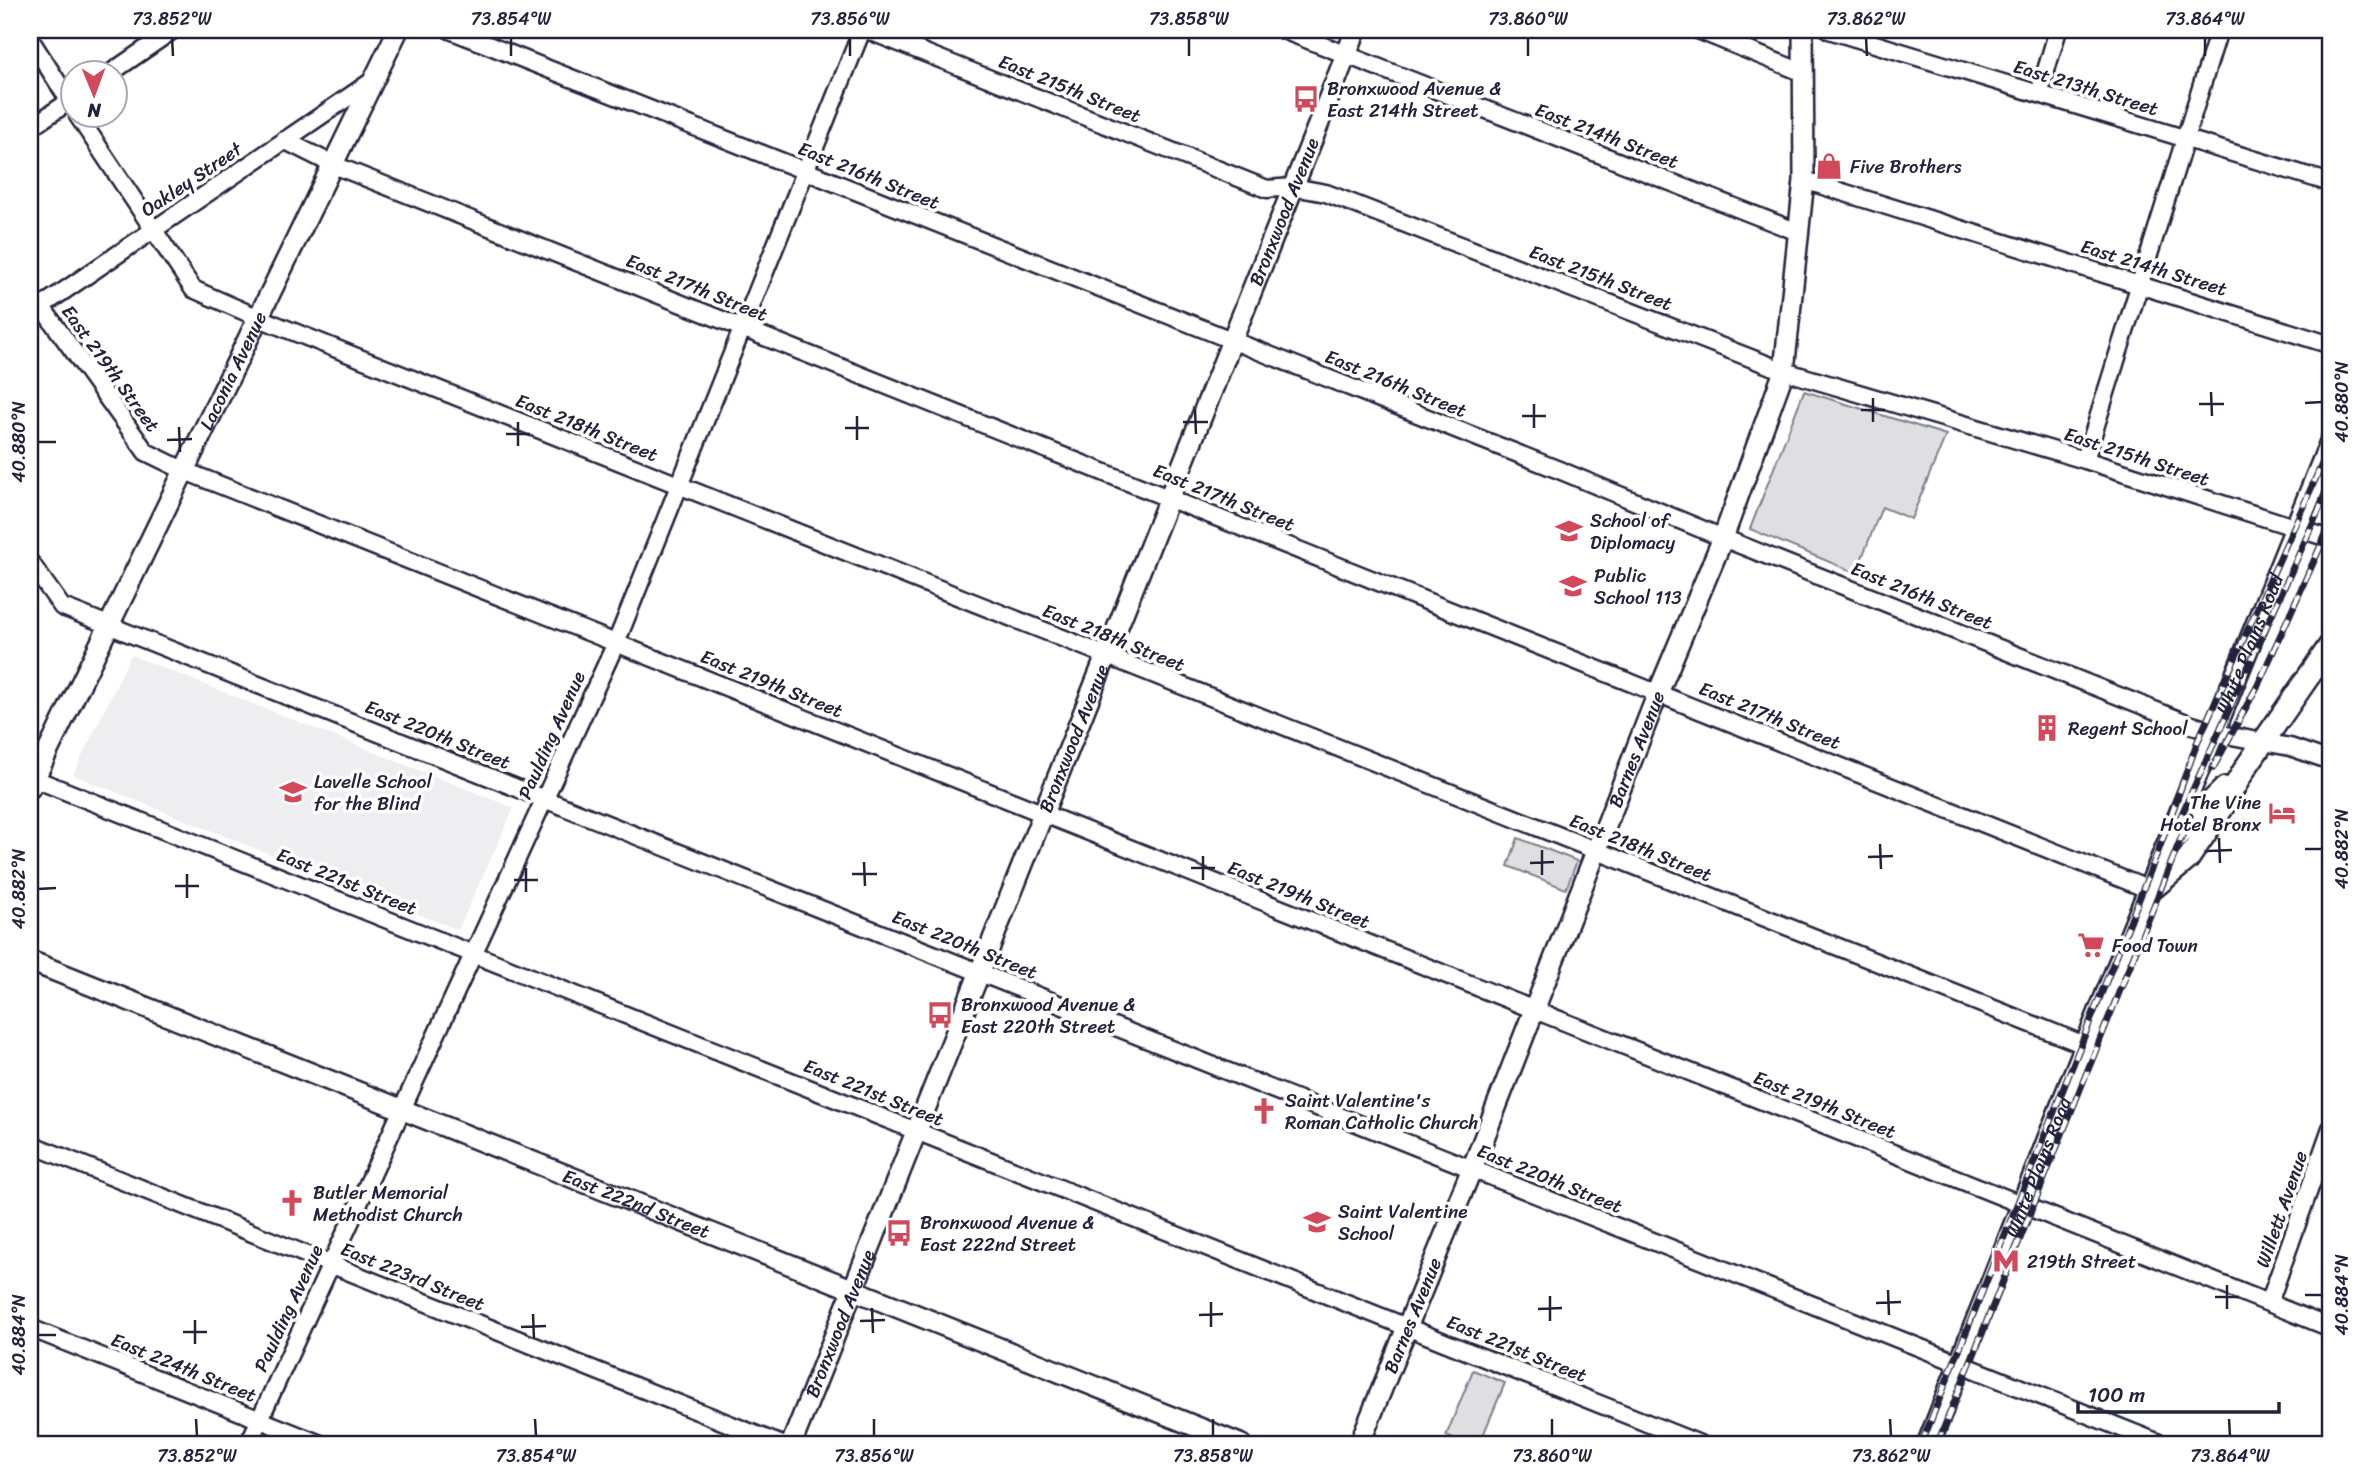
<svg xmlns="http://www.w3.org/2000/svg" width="2361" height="1475" font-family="Sriracha,sans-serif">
  <rect width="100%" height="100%" fill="#fff"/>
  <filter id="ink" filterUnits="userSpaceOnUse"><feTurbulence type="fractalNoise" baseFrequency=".0143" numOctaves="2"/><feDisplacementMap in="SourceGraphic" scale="14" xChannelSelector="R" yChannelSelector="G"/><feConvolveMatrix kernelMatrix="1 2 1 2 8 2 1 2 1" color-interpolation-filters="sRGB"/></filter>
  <g filter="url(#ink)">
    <path fill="#eeeef1" d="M131,655L514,808L458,930L73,775Z"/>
    <path fill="#dfdfe2" stroke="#80808e" stroke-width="2" d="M1804,391L1946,435L1911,519L1882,507L1856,573L1750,529Z
      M1518,838L1577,861L1566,889L1508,866Z
      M1473,1370L1505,1383L1479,1445H1469L1446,1436Z"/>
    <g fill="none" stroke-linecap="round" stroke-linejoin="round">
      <defs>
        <path id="minor" d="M450,30L1564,472L1723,538L2189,724L2226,735L2290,747L2331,761
          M867,30L1267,189L1293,187L1326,193L1784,371L2085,460L2331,539
          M1283,30L1798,232
          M1698,30L1804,73
          M1829,30L2331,183
          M30,39L74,108
          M109,74L173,30
          M2039,94L2058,30
          M78,116L193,289L259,318L2087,1046
          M30,128L74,98
          M284,140L334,165L2150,890
          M1804,180L2331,345
          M41,306L146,452L185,471L2331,1328
          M30,314L375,79
          M2085,460L2219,30
          M30,562L62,607L68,609L2164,1445
          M30,777L1702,1445
          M30,1144L782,1445
          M2269,1303L2331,1128
          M30,1328L323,1445
          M248,1445L616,643L862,30"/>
        <g id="tertiary">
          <path id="s1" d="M30,788L398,30"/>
          <path id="s2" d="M30,961L1242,1445"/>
          <path id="s3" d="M791,1445L1356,30"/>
          <path id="s4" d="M1359,1445L1477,1156L1658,693L1723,538L1784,371L1804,180L1803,30"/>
        </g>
        <g id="secondary">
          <path d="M2174,839L2225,788"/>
          <path d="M2152,889L2188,859L2221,810L2246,767L2331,644"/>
          <path id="s5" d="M1928,1445L2066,1095L2331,442"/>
        </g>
      </defs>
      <use href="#minor" stroke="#22223b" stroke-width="21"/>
      <use href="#tertiary" stroke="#22223b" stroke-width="24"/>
      <use href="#secondary" stroke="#22223b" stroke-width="26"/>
      <use href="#minor" stroke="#fff" stroke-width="16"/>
      <use href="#tertiary" stroke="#fff" stroke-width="19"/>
      <use href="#secondary" stroke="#fff" stroke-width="21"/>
      <defs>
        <path id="rail" d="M2213,768L2258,685L2331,523
          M2177,825L2331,483
          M1921,1445L2159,849L2197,743L2331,444
          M1937,1445L2190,816"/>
      </defs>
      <use href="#rail" stroke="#22223b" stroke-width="7"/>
      <use href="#rail" stroke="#fff" stroke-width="4.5" stroke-dasharray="13" stroke-linecap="butt"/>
    </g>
  </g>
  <path fill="none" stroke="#22223b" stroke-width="2.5" d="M172,38L173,56M511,38V56M850,38V56M1189,38V56M1528,38V56M1866,38L1867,56M2205,38V56M2211,392L2212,416M1873,398V422M2305,403L2322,402M1534,404V428M2199,404H2224M1195,410L1196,434M1861,410H1885M857,416V440M1522,416H1546M518,422V446M1183,422H1208M179,427L180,452M845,428H869M506,434H530M167,440L192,439M38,442H56M2219,838L2220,863M1880,844L1881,869M2305,849H2322M1542,850V875M2207,851L2232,850M1203,856V880M1868,857L1893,856M864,862L865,886M1530,863L1554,862M526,868V892M1191,868H1215M187,874V898M852,874H877M514,880H538M175,886H199M38,889L56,888M2227,1285V1309M1888,1290L1889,1315M2305,1295H2322M1550,1296V1321M2215,1297H2239M1211,1302V1327M1876,1303L1901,1302M872,1308L873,1333M1538,1309L1562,1308M533,1314L534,1339M1199,1315L1223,1314M195,1320V1344M860,1321L885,1320M521,1327L546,1326M183,1332H207M38,1335H56M196,1419L197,1436M535,1419L536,1436M874,1419V1436M1213,1419V1436M1552,1419V1436M1890,1419L1891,1436M2229,1419L2230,1436"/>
  <defs>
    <symbol id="bus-bare" viewBox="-9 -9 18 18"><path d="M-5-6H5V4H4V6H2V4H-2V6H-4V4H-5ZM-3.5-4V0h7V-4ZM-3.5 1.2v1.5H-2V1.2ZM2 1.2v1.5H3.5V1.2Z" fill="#d1495b" stroke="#fff" stroke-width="2.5" paint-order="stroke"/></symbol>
    <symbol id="shop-bare" viewBox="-9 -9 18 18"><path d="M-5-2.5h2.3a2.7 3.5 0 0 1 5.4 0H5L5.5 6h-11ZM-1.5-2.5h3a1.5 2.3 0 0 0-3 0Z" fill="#d1495b" stroke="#fff" stroke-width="2.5" paint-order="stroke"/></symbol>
    <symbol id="school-bare" viewBox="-9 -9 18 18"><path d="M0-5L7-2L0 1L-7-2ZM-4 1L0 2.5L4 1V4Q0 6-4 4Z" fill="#d1495b" stroke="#fff" stroke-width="2.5" paint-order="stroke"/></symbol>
    <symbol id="building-bare" viewBox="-9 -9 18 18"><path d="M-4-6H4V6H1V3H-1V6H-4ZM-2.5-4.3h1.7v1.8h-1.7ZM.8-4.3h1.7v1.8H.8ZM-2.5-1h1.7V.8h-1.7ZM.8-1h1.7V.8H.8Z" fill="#d1495b" stroke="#fff" stroke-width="2.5" paint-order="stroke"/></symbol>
    <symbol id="hotel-bare" viewBox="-9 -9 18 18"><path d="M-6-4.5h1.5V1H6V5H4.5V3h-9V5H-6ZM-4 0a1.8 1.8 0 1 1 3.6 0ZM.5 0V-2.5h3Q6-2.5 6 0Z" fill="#d1495b" stroke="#fff" stroke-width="2.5" paint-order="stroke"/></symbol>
    <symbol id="supermarket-bare" viewBox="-9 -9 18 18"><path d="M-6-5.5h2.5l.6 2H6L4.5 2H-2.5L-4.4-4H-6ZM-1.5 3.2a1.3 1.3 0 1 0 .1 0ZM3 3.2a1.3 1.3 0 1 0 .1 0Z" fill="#d1495b" stroke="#fff" stroke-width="2.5" paint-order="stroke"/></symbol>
    <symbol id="church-bare" viewBox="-9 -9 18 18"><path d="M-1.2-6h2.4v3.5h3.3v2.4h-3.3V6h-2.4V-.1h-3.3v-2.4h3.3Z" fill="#d1495b" stroke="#fff" stroke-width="2.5" paint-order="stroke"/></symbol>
    <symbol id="metro-bare" viewBox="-9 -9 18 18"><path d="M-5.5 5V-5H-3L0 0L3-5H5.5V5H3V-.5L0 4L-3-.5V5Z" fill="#d1495b" stroke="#fff" stroke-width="2.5" paint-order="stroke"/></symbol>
  </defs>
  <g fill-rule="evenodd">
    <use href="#bus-bare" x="1287" y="80" width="38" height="38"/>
    <use href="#shop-bare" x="1810" y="147" width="38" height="38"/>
    <use href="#school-bare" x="1550" y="512" width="38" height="38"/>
    <use href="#school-bare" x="1554" y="567" width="38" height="38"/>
    <use href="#building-bare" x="2028" y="709" width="38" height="38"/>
    <use href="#school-bare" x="274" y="773" width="38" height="38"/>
    <use href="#hotel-bare" x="2263" y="794" width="38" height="38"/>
    <use href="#supermarket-bare" x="2072" y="926" width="38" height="38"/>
    <use href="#bus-bare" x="921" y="996" width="38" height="38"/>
    <use href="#church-bare" x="1245" y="1092" width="38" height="38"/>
    <use href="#church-bare" x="273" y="1184" width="38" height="38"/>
    <use href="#school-bare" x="1298" y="1203" width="38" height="38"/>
    <use href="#bus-bare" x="880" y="1214" width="38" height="38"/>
    <use href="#metro-bare" x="1987" y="1242" width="38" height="38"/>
  </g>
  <g text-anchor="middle" stroke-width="7" stroke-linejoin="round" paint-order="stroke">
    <g font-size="19" fill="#22223b" stroke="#fff">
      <text transform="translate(2086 87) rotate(17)" y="7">East 213th Street</text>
      <text transform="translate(1070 88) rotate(22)" y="7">East 215th Street</text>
      <text transform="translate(1607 135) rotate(21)" y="7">East 214th Street</text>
      <text transform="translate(869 175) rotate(22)" y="7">East 216th Street</text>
      <text transform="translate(191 179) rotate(-34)" y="7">Oakley Street</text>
      <text dy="7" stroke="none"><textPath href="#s3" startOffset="1328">Bronxwood Avenue</textPath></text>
      <text transform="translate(2154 267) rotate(17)" y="7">East 214th Street</text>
      <text transform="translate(1601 277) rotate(21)" y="7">East 215th Street</text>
      <text transform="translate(697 287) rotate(22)" y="7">East 217th Street</text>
      <text transform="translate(111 368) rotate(54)" y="7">East 219th Street</text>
      <text dy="7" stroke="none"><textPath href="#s1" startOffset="464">Laconia Avenue</textPath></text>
      <text transform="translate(1396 383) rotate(22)" y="7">East 216th Street</text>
      <text transform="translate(587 427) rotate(22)" y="7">East 218th Street</text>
      <text transform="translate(2137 456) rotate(18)" y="7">East 215th Street</text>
      <text transform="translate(1224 497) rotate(22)" y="7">East 217th Street</text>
      <text transform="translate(1922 595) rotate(22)" y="7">East 216th Street</text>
      <text transform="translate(1114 637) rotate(22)" y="7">East 218th Street</text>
      <text dy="7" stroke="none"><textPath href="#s5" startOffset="863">White Plains Road</textPath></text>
      <text transform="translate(772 683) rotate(22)" y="7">East 219th Street</text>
      <text transform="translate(1770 715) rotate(22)" y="7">East 217th Street</text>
      <text transform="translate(438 734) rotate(22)" y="7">East 220th Street</text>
      <text transform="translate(551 735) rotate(-66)" y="7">Paulding Avenue</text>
      <text dy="7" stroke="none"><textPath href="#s3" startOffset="761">Bronxwood Avenue</textPath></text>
      <text dy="7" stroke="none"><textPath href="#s4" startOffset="749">Barnes Avenue</textPath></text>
      <text transform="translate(1641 847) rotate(22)" y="7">East 218th Street</text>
      <text transform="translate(347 881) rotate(22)" y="7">East 221st Street</text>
      <text transform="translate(1299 894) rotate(22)" y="7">East 219th Street</text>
      <text transform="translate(965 944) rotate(22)" y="7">East 220th Street</text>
      <text transform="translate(874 1092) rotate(22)" y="7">East 221st Street</text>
      <text transform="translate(1825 1104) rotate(22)" y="7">East 219th Street</text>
      <text dy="7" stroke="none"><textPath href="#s5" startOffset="299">White Plains Road</textPath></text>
      <text transform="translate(1550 1178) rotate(22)" y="7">East 220th Street</text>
      <text dy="7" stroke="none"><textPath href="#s2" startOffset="653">East 222nd Street</textPath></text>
      <text transform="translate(2281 1209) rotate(-71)" y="7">Willett Avenue</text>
      <text transform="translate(413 1276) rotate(22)" y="7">East 223rd Street</text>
      <text transform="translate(288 1308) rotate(-65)" y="7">Paulding Avenue</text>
      <text dy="7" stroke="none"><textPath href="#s4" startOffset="140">Barnes Avenue</textPath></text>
      <text dy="7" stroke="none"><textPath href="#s3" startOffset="131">Bronxwood Avenue</textPath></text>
      <text transform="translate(1517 1348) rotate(22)" y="7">East 221st Street</text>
      <text transform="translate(184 1367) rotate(22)" y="7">East 224th Street</text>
    </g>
    <g font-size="19" fill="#22223b" stroke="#fff" text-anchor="start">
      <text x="1327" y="95">Bronxwood Avenue &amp;<tspan x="1327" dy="22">East 214th Street</tspan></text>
      <text x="1850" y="173">Five Brothers</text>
      <text x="1590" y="527">School of<tspan x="1590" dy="22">Diplomacy</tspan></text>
      <text x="1594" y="582">Public<tspan x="1594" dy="22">School 113</tspan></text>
      <text x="2068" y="735">Regent School</text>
      <text x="314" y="788">Lavelle School<tspan x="314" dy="22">for the Blind</tspan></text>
      <text x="2261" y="809" text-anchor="end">The Vine<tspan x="2261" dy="22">Hotel Bronx</tspan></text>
      <text x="2112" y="952">Food Town</text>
      <text x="961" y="1011">Bronxwood Avenue &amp;<tspan x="961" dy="22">East 220th Street</tspan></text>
      <text x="1285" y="1107">Saint Valentine's<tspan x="1285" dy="22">Roman Catholic Church</tspan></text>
      <text x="313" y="1199">Butler Memorial<tspan x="313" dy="22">Methodist Church</tspan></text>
      <text x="1338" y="1218">Saint Valentine<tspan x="1338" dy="22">School</tspan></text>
      <text x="920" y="1229">Bronxwood Avenue &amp;<tspan x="920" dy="22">East 222nd Street</tspan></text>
      <text x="2027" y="1268">219th Street</text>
    </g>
  </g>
  <rect width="2361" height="1475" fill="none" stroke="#fff" stroke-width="77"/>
  <g transform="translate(94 94) rotate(179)"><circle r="33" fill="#ffffff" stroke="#a7a7b1" stroke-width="2"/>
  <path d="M0-5L12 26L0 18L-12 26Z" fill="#d1495b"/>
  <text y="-10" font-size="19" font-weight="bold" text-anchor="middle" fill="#22223b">N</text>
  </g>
  <path d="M2078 1402v10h201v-10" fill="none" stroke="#22223b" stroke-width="3.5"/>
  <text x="2088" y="1402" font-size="21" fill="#22223b" stroke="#ffffff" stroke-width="5" paint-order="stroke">100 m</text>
  <rect x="38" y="38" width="2284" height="1398" fill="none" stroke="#22223b" stroke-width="2.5"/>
  <g font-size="18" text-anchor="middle" fill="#22223b">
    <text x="172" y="25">73.852°W</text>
    <text x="511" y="25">73.854°W</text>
    <text x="850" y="25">73.856°W</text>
    <text x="1189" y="25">73.858°W</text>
    <text x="1528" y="25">73.860°W</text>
    <text x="1866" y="25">73.862°W</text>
    <text x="2205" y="25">73.864°W</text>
    <text transform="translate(2342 402) rotate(-90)" y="6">40.880°N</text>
    <text transform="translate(19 442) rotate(-90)" y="6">40.880°N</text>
    <text transform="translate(2342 849) rotate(-90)" y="6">40.882°N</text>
    <text transform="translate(19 889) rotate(-90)" y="6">40.882°N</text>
    <text transform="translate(2342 1295) rotate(-90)" y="6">40.884°N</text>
    <text transform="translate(19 1335) rotate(-90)" y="6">40.884°N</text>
    <text x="197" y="1462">73.852°W</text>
    <text x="536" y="1462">73.854°W</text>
    <text x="874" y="1462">73.856°W</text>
    <text x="1213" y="1462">73.858°W</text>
    <text x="1552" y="1462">73.860°W</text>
    <text x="1891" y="1462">73.862°W</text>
    <text x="2230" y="1462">73.864°W</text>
  </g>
</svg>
